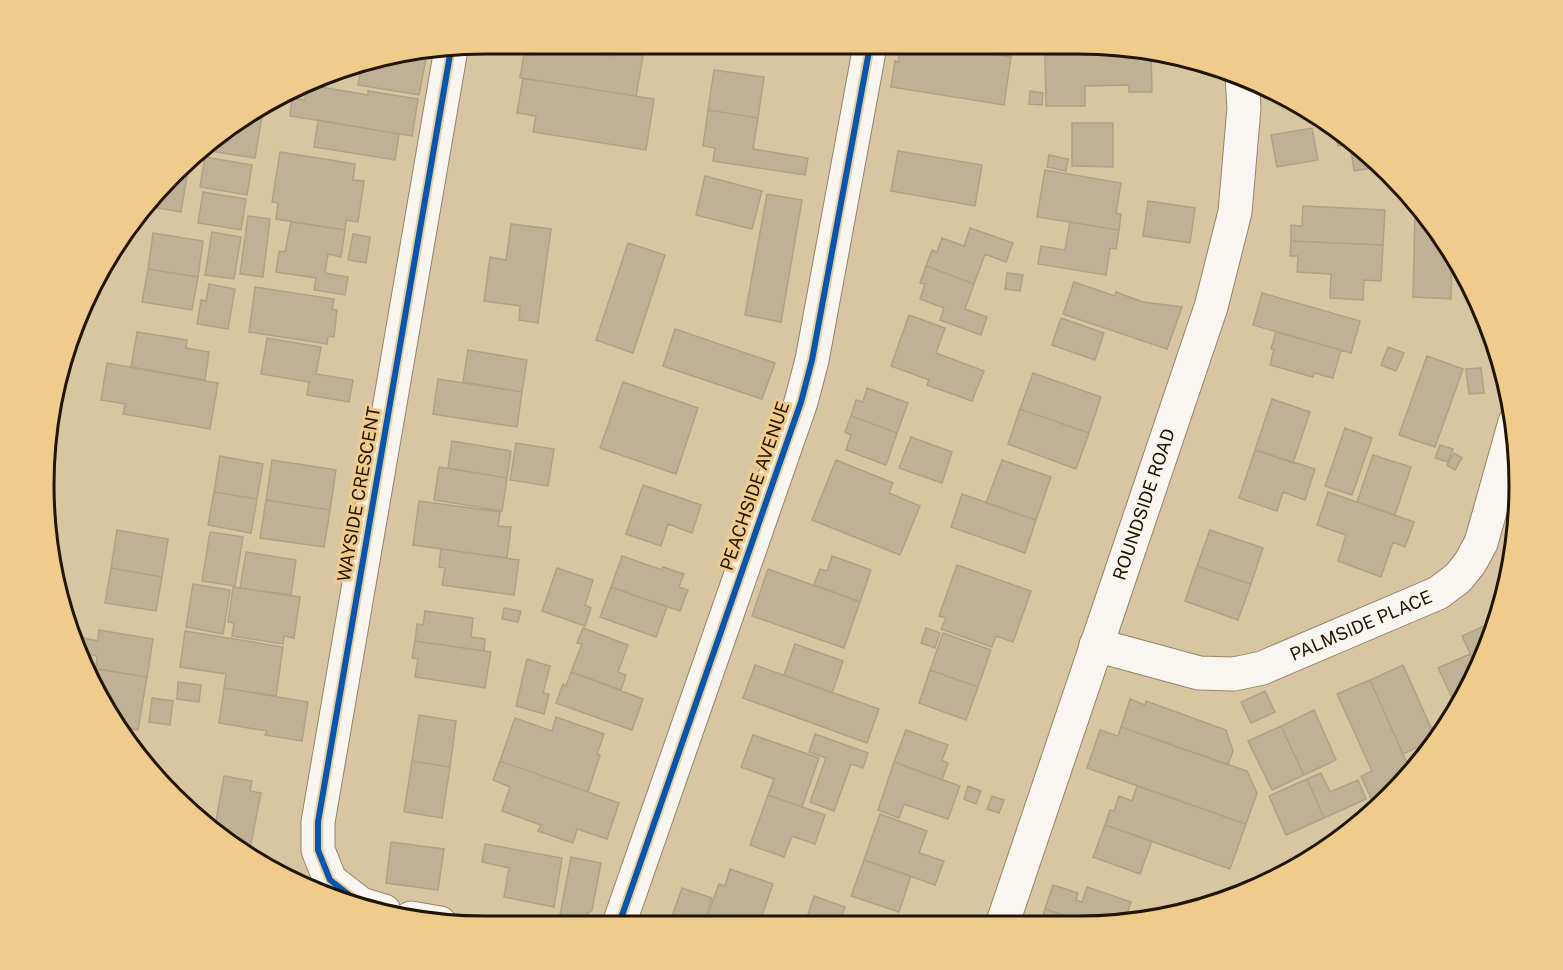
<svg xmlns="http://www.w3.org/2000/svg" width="1563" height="970" font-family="'Public Sans',sans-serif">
  <rect width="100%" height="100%" fill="#d8c5a2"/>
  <path fill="#c0b095" stroke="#afa185" stroke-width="1.5" d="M533,44L611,56L613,46L644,50L636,96L520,78L524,54L531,55Z
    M712,45H769L768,53Z
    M901,46H940L1011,57L1004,105L891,87L895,61L898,62Z
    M947,46L1013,47L1011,57L947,47Z
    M1085,47H1135L1161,54L1085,55Z
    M427,53L419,95L358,85L362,64L373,62L394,65L395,58Z
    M1151,54L1152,92H1129V85L1085,86V106H1046L1045,55Z
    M714,70L764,77L758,118L708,110Z
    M523,78L654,99L646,150L533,132L536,116L517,113Z
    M309,85L368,95V91L418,99L412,136L290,116L292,98L305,100L307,86Z
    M1030,91L1043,93L1042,105L1029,104Z
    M708,110L758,118L753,149L808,158L805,175L713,161L715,148L703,146Z
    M255,114L262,116L255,158L216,152L219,133Z
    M318,120L399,134L395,160L314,147Z
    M1072,123H1113V167L1072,166Z
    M1312,128L1318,160L1277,167L1271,135Z
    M1335,128L1346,135L1381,167L1354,171L1350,144L1338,146Z
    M898,151L982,165L975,206L891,191Z
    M280,152L355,164L353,180L364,181L358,222L346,220L345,230L276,219L278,203L272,202Z
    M1049,155L1068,159L1066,171L1047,167Z
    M205,157L252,165L247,195L200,187Z
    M189,164L181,212L151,207L150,210H146Z
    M1045,170L1121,183L1116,213L1121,214L1119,230L1037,217Z
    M705,176L762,191L752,229L696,215Z
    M203,192L246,199L241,230L198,223Z
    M767,194L802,200L781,322L745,315Z
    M1148,201L1195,208L1190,243L1143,236Z
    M1303,206L1385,210L1383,245L1291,241V225L1302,226Z
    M1415,213H1423L1452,252L1451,299L1413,297Z
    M248,216L270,219L263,277L240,274Z
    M291,222L345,230L341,257L328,254L325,273L348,277L345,295L314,290L316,278L276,272L279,251L285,252Z
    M1070,222L1119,230L1116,249L1110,248L1106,275L1038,264L1041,246L1065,250Z
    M511,224L551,229L538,323L519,320L520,306L484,301L490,257L506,260Z
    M970,228L1013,243L1006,262L985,254L974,284L926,266L932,250L937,252L942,238L964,246Z
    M212,232L241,237L234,279L205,275Z
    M153,233L203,241L198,277L148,269Z
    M353,234L370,237L366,263L348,260Z
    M1291,241L1383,245L1381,281L1364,280L1363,300L1330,298L1331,274L1297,272L1298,256H1290Z
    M628,243L665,255L633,353L596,340Z
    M926,266L974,284L965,309L987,317L981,335L940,320L944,308L920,299L925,284L920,283Z
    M148,269L198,277L192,310L142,302Z
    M1007,273L1023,275L1020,291L1005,289Z
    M1074,282L1115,296L1116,292L1143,302L1182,307L1167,349L1063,314Z
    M209,284L235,289L228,329L197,324L201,300L206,301Z
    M255,287L334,299L332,309L337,310L334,337L328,336L327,344L249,332Z
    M1262,293L1360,321L1351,353L1253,325Z
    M909,315L945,328L936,353L984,371L972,401L927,385L929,380L891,366Z
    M1061,318L1104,333L1095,360L1052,345Z
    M675,329L775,363L762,399L663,366Z
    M137,332L187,340L186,348L209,352L205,380L131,367Z
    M1276,332L1341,350L1333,378L1314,373L1313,377L1270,365L1274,349H1271Z
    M267,338L321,347L316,374L353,380L349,402L307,395L309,382L261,374Z
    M1388,347L1404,353L1396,371L1381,365Z
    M468,350L527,360L522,392L463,382Z
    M1427,356L1463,369L1435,447L1399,435Z
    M107,363L218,383L210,429L123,414L125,404L101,400Z
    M1481,368L1484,393L1469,394L1466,369Z
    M1033,373L1101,397L1089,433L1020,409Z
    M438,379L522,392L517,427L433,414Z
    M623,382L698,408L676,474L600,448Z
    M867,388L908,403L897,433L851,416L856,400L863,402Z
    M1272,399L1310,412L1293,463L1255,450Z
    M1020,409L1089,433L1076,469L1008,444Z
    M851,416L897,433L886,465L846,450L851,435L845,432Z
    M1345,428L1372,438L1352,495L1325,486Z
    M911,437L952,452L942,483L899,468Z
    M452,441L511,451L507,478L448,468Z
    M516,443L554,449L548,486L510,480Z
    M1440,445L1453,449L1448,462L1435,458Z
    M1255,450L1315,469L1305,500L1283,492L1277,511L1239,498Z
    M1454,453L1462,458L1455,470L1447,465Z
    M1373,455L1411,467L1395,515L1357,502Z
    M220,456L263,464L257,499L214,492Z
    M272,460L336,470L330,510L266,500Z
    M836,460L893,483L889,493L920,506L900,555L812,520Z
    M1002,460L1051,477L1036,520L986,503Z
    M439,467L507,478L502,511L434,500Z
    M643,485L701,505L692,533L668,524L661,546L626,534Z
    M214,492L257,499L251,533L208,525Z
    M1328,492L1414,522L1405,547L1393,542L1381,577L1338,561L1346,535L1317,525Z
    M962,494L1036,520L1025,553L951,527Z
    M266,500L330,510L324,547L260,538Z
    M419,501L500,512L498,526L511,527L507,558L413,545Z
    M117,530L168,539L162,577L111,568Z
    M1210,530L1263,548L1251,584L1197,566Z
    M210,532L243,537L235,586L202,581Z
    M441,549L519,560L514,595L442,585L445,568L439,567Z
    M246,552L296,560L291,595L240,588Z
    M622,556L662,570L663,567L684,574L679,587L688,590L680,611L611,587Z
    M832,556L871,570L860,602L814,585L820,569L827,571Z
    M957,565L1031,591L1013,642L996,636L992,647L941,629L946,618L939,616Z
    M1197,566L1251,584L1238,620L1185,601Z
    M111,568L162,577L156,611L105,603Z
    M557,568L593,580L585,605L591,608L585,626L542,611Z
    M768,569L860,602L844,648L752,616Z
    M193,584L230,590L223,634L186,627Z
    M233,587L300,597L294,638L284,636L283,644L232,636L234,623L228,622Z
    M611,587L667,607L656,637L600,617Z
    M504,608L521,611L518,622L502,619Z
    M425,611L473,618L471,637L485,639L484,651L415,641L417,624L423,625Z
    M1495,621L1496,623L1478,670L1462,636Z
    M583,628L628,645L618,672L626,675L621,690L571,672L582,644L577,643Z
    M926,628L940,633L935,648L921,643Z
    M99,630L153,639L147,677L96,669L97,656L81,653L83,638L98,641Z
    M185,631L283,647L276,696L224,688L226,674L180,667Z
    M943,633L991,650L978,687L930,670Z
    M415,641L491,652L485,688L415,677L418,659L412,658Z
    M795,644L843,661L832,693L784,675Z
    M1470,654L1478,670L1474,680L1457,708L1438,668Z
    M527,659L550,666L543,693L549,694L544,714L516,706Z
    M755,665L879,709L867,743L743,698Z
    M1403,665L1436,739L1403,754L1370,680Z
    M87,667L147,677L138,730L116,727Z
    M930,670L978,687L966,720L919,703Z
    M571,672L643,699L632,730L556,703L563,684L566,686Z
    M1370,680L1411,772L1376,809L1361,776L1372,771L1337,694Z
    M178,682L201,685L199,702L177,699Z
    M224,688L308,702L302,741L265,735L267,731L219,723Z
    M1265,691L1275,712L1251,723L1241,702Z
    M152,698L173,701L170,725L149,722Z
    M1130,699L1145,705L1146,701L1226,730L1233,751L1228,765L1121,727Z
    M1314,710L1336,760L1304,775L1281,726Z
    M419,715L456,721L450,767L412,761Z
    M556,717L604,734L597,754L600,755L588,792L500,761L515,718L552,731Z
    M1281,726L1304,775L1272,790L1248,741Z
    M1121,727L1247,771L1257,793L1246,824L1087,768L1100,730L1118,736Z
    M906,730L948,745L942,760L948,763L942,780L894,762Z
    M815,734L868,753L863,768L851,764L834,811L810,802L826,758L809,752Z
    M753,735L819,758L802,807L768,795L774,779L741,767Z
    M412,761L450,767L442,818L404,812Z
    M500,761L619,803L607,839L577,829L573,843L538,831L541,825L502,811L510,787L493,780Z
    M894,762L960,786L948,819L904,804L899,818L878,810Z
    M1321,773L1330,792L1358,780L1366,799L1324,818L1307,779Z
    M224,776L252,781L250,791L261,793L249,853L217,835L214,832Z
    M1307,779L1324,818L1286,835L1269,796Z
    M968,786L981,791L976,804L964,799Z
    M1137,786L1246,824L1230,869L1105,825L1110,810L1114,811L1119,796L1132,801Z
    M768,795L825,815L815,844L792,836L784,857L750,845Z
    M992,796L1004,800L999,813L987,809Z
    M880,814L927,831L919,853L944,861L935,885L864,860Z
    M1105,825L1152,841L1140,874L1093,857Z
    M391,842L444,849L438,890L386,883Z
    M485,844L562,858L554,907L504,897L509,868L482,862Z
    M571,857L601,863L592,910L582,918L560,915Z
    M864,860L911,876L899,912L851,896Z
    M730,869L773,884L759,924H712L713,920L707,918L719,884L725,886Z
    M1053,885L1078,893L1076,900L1082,902L1087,887L1131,902L1124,923L1107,926L1094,925L1045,909Z
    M682,888L712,898L703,924H675L670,922Z
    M814,896L845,907L839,923L844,924H805Z
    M1045,909L1094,925H1040Z"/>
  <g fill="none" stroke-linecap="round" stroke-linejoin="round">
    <defs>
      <g id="minor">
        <path id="s1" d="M1096,645L1199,673L1234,674L1262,668L1438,593L1458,578L1470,563L1481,543L1515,422"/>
        <path d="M384,911L361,904L330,880L318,850V822L451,49"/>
        <path d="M411,918L440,923"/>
        <path d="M619,924L801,402L812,360L870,46"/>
        <path id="s2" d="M1002,925L1211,307L1235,212L1244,108L1242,76"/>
      </g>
    </defs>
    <use href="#minor" stroke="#948568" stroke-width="35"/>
    <use href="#minor" stroke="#f9f6f1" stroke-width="33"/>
    <defs>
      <path id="cycleway" d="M384,911L361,904L330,880L318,850V822L451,49
        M619,924L801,402L812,360L870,46"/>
    </defs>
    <use href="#cycleway" stroke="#efcc8b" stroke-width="10"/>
    <use href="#cycleway" stroke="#0057b8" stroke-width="6"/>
  </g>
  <g text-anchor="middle" stroke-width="6" stroke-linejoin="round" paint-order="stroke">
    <g font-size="18" fill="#211400" stroke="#efcc8b">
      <text transform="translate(755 486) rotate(-71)" y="6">PEACHSIDE AVENUE</text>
      <text transform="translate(359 494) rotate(-80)" y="6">WAYSIDE CRESCENT</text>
      <text dy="6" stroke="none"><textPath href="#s2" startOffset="444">ROUNDSIDE ROAD</textPath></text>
      <text dy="6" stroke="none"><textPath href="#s1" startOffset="278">PALMSIDE PLACE</textPath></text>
    </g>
  </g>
  <path d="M0 0H1563V970H0ZM485 54H1078A431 431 0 0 1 1509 485V485A431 431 0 0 1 1078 916H485A431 431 0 0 1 54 485V485A431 431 0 0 1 485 54Z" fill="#efcc8b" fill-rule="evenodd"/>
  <path fill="none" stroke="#211400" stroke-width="3" d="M485 54H1078A431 431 0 0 1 1509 485V485A431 431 0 0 1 1078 916H485A431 431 0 0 1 54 485V485A431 431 0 0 1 485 54Z"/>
</svg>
